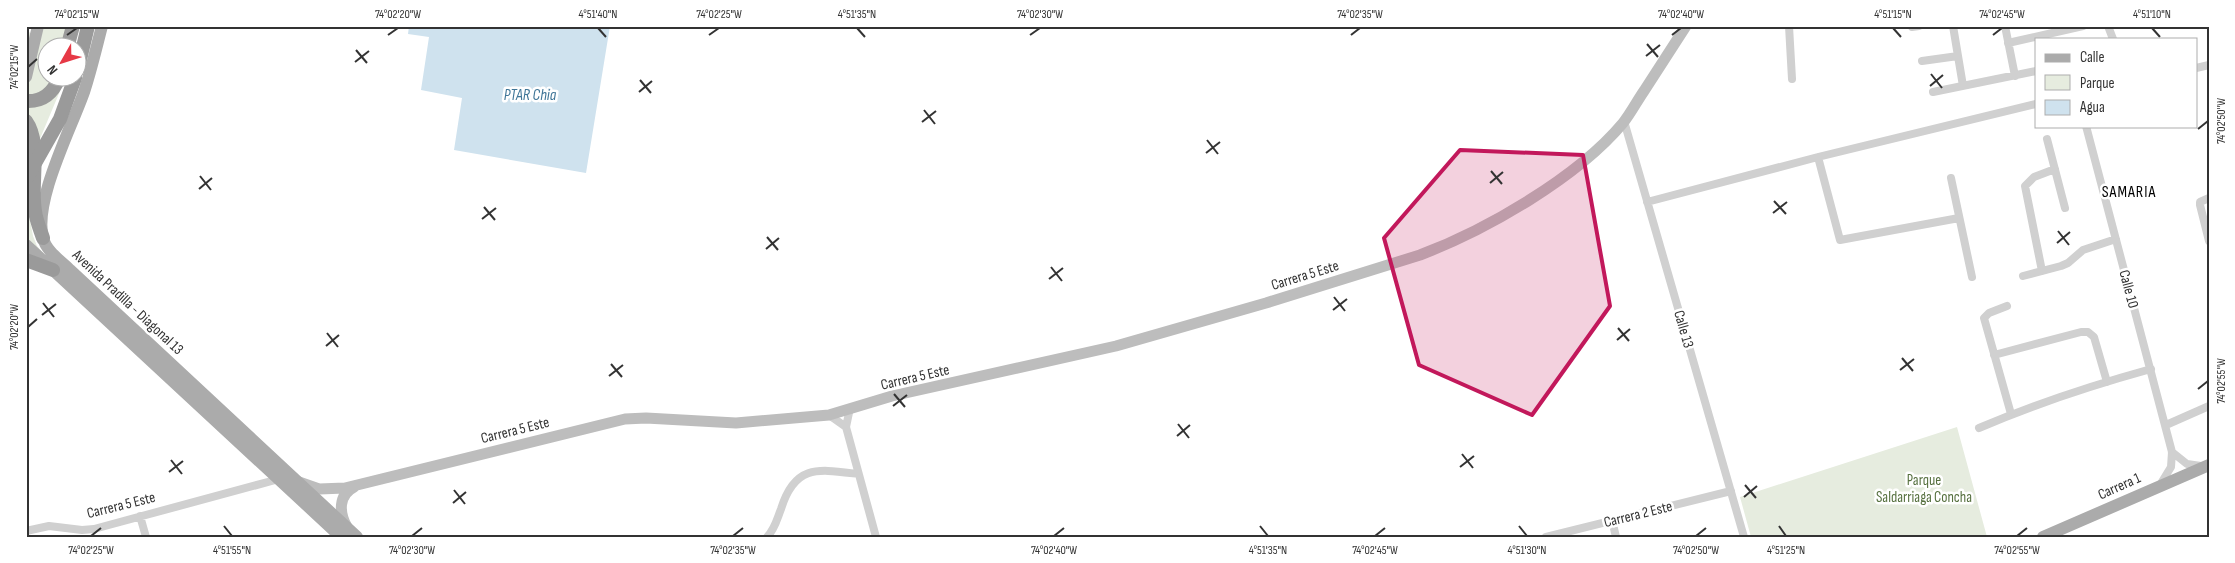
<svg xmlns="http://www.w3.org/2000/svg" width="2235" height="563" font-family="'Sofia Sans Condensed',sans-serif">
  <rect width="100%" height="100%" fill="#fff"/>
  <path fill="#e6ecdf" d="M43,26H68L63,47L48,48V78H54L43,94L26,97V31L41,37Z
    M63,84L39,141L26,115V105Z
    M26,155L29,215L33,236L37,246L52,263L26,239Z
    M1957,427L1987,537H1751L1740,497Z"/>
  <path fill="#cfe2ee" d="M409,26H610L586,173L454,150L462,98L421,90L429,37L408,34Z"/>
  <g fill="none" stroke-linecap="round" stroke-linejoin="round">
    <path stroke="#d0d0d0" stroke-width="8" d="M1789,26L1792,79
      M1953,26L1963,86
      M2005,26L2015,76
      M2108,26L2113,39
      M1912,27L1919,26
      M2008,43L2083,26
      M1922,61L1958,56
      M2196,68L2209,65
      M1933,92L2036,71
      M1624,121L1744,537
      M2086,126L2172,452L2171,467L2160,485
      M2047,139L2065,208
      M1818,157L1840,240L1959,218
      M1951,178L1972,277
      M2209,198L2200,202V205L2209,241
      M1647,202L1818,157L2036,104
      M2042,271L2025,186L2034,177L2055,169
      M2023,276L2061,266L2068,263L2083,250L2116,239
      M2007,306L1989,313L1984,318L2011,414
      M1994,355L2081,332H2088L2094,337L2107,382
      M850,408L846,427L876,537
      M829,415L846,427
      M2166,425L2209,406
      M1979,428C2035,404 2093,385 2151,369
      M2172,452L2187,464L2201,466
      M140,516L146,537
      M1612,520L1616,537
      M26,531L49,526L82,530L94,529L279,479
      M767,537C775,529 777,519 781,509C795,464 818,469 858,474
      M1546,537L1731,491"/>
    <path stroke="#bdbdbd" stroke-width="11" d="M299,482L319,489L345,488L625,419L646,418L736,423L829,415L892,396L1116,346L1266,303L1420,255C1486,230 1577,178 1623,123C1631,113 1637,101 1644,91C1658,69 1672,48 1686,26
      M347,527C339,513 338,495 354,487"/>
    <path stroke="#ababab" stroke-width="12" d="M102,26C96,49 91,71 84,92C71,129 33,202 43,238C46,251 61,261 70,270L357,537
      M26,77L38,26
      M26,245L341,537
      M2043,537L2209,465"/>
    <path stroke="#9a9a9a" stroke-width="14" d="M67,48L73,26
      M78,68L88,26
      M26,101C43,102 53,93 59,78
      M26,121C42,143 30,184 35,211C36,220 40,229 43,238
      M26,260L53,270"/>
    <path stroke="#9a9a9a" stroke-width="14" d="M26,179L60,119L75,78"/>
  </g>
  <path fill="#c2185b" fill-opacity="0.2" stroke="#c2185b" stroke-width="4" stroke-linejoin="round" d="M1460,150L1583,155L1610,306L1532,415L1419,365L1384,238Z"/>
  <path fill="none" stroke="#333" stroke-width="2" d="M598,28L606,37M857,28L865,37M1893,28L1901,37M2152,28L2160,37M67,35L77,28M388,35L398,28M709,35L719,28M1030,35L1040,28M1351,35L1360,28M1672,35L1681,28M1993,35L2002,28M1647,44L1658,57M356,50L367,63M1646,56L1660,45M355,62L369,51M28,67L37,59M1931,74L1942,88M640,80L651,93M1930,86L1943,75M639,92L652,81M924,110L935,124M922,122L936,111M2198,129L2208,121M1207,140L1218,154M1206,153L1220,142M1491,171L1502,184M200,176L211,190M1490,183L1503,172M199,189L212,178M1774,201L1786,214M484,207L495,220M1773,213L1787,202M482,219L496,208M2058,231L2069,245M767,237L778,250M2057,243L2070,232M766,249L779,238M1051,267L1062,281M1049,279L1063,268M1334,297L1345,311M43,303L54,317M1333,310L1347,299M42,315L56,304M28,327L37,319M1618,328L1629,341M327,333L338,347M1617,340L1630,329M326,346L339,335M1902,358L1913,371M611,364L622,377M1900,370L1914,359M609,376L623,365M2198,389L2208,381M894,394L905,407M893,406L907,395M1178,424L1189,438M1177,436L1190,425M1462,454L1473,468M171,460L182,474M1460,467L1474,456M169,472L183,461M1745,485L1756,498M454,490L465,504M1744,497L1757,486M453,503L466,492M224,526L232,536M1260,526L1268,536M1519,526L1527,536M1779,526L1786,536M91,536L101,528M412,536L422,528M733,536L743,528M1054,536L1064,528M1375,536L1385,528M1696,536L1706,528M2017,536L2027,528"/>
  <g text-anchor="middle" stroke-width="5" stroke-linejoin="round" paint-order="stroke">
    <g font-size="15" fill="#333" stroke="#fff">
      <text transform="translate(1305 275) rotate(-17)" y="5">Carrera 5 Este</text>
      <text transform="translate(2129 289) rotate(75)" y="5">Calle 10</text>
      <text transform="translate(128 302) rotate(43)" y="5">Avenida Pradilla - Diagonal 13</text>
      <text transform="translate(1684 329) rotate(74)" y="5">Calle 13</text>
      <text transform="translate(915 377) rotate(-13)" y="5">Carrera 5 Este</text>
      <text transform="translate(515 430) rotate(-14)" y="5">Carrera 5 Este</text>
      <text transform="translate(2119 486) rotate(-24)" y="5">Carrera 1</text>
      <text transform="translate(121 505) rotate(-14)" y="5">Carrera 5 Este</text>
      <text transform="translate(1638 514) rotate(-14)" y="5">Carrera 2 Este</text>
    </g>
    <g font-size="15" fill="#56703f" stroke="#fff">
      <text x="1924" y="485">Parque<tspan x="1924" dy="17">Saldarriaga Concha</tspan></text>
    </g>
    <g font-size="16" font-style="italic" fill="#3f7597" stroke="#fff">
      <text x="530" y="100">PTAR Chia</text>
    </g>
    <g font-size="16" letter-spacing="1" fill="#000" stroke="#fff">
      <text x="2129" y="197">SAMARIA</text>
    </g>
  </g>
  <rect width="2235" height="563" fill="none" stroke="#ffffff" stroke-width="55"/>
  <rect x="2035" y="38" width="162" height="90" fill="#ffffff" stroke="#adadad"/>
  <rect x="2045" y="54" width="25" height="8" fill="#ababab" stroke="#adadad"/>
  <text x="2080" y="62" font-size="15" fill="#333333">Calle</text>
  <rect x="2045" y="75" width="25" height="15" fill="#e6ecdf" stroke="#adadad"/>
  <text x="2080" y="88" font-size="15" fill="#333333">Parque</text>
  <rect x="2045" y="100" width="25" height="15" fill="#cfe2ee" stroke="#adadad"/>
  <text x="2080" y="112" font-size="15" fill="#333333">Agua</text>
  <g transform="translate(62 62) rotate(231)"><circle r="24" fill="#ffffff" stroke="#adadad"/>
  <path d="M0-4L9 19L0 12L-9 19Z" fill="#e63946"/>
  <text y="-8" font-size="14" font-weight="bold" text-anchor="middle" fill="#333333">N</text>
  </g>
  <rect x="28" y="28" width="2180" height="508" fill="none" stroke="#333" stroke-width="2"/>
  <g font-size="12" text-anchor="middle" fill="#333">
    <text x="77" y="18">74°02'15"W</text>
    <text x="398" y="18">74°02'20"W</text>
    <text x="598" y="18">4°51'40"N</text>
    <text x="719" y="18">74°02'25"W</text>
    <text x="857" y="18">4°51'35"N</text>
    <text x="1040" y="18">74°02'30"W</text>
    <text x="1360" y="18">74°02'35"W</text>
    <text x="1681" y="18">74°02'40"W</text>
    <text x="1893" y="18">4°51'15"N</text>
    <text x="2002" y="18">74°02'45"W</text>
    <text x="2152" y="18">4°51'10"N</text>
    <text transform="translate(14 67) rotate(-90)" y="4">74°02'15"W</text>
    <text transform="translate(2221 121) rotate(-90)" y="4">74°02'50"W</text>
    <text transform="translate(14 327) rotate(-90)" y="4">74°02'20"W</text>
    <text transform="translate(2221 381) rotate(-90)" y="4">74°02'55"W</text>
    <text x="91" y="554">74°02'25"W</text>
    <text x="232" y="554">4°51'55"N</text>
    <text x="412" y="554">74°02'30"W</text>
    <text x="733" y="554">74°02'35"W</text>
    <text x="1054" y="554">74°02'40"W</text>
    <text x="1268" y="554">4°51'35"N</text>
    <text x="1375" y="554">74°02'45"W</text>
    <text x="1527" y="554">4°51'30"N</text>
    <text x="1696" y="554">74°02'50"W</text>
    <text x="1786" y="554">4°51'25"N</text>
    <text x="2017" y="554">74°02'55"W</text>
  </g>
</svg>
